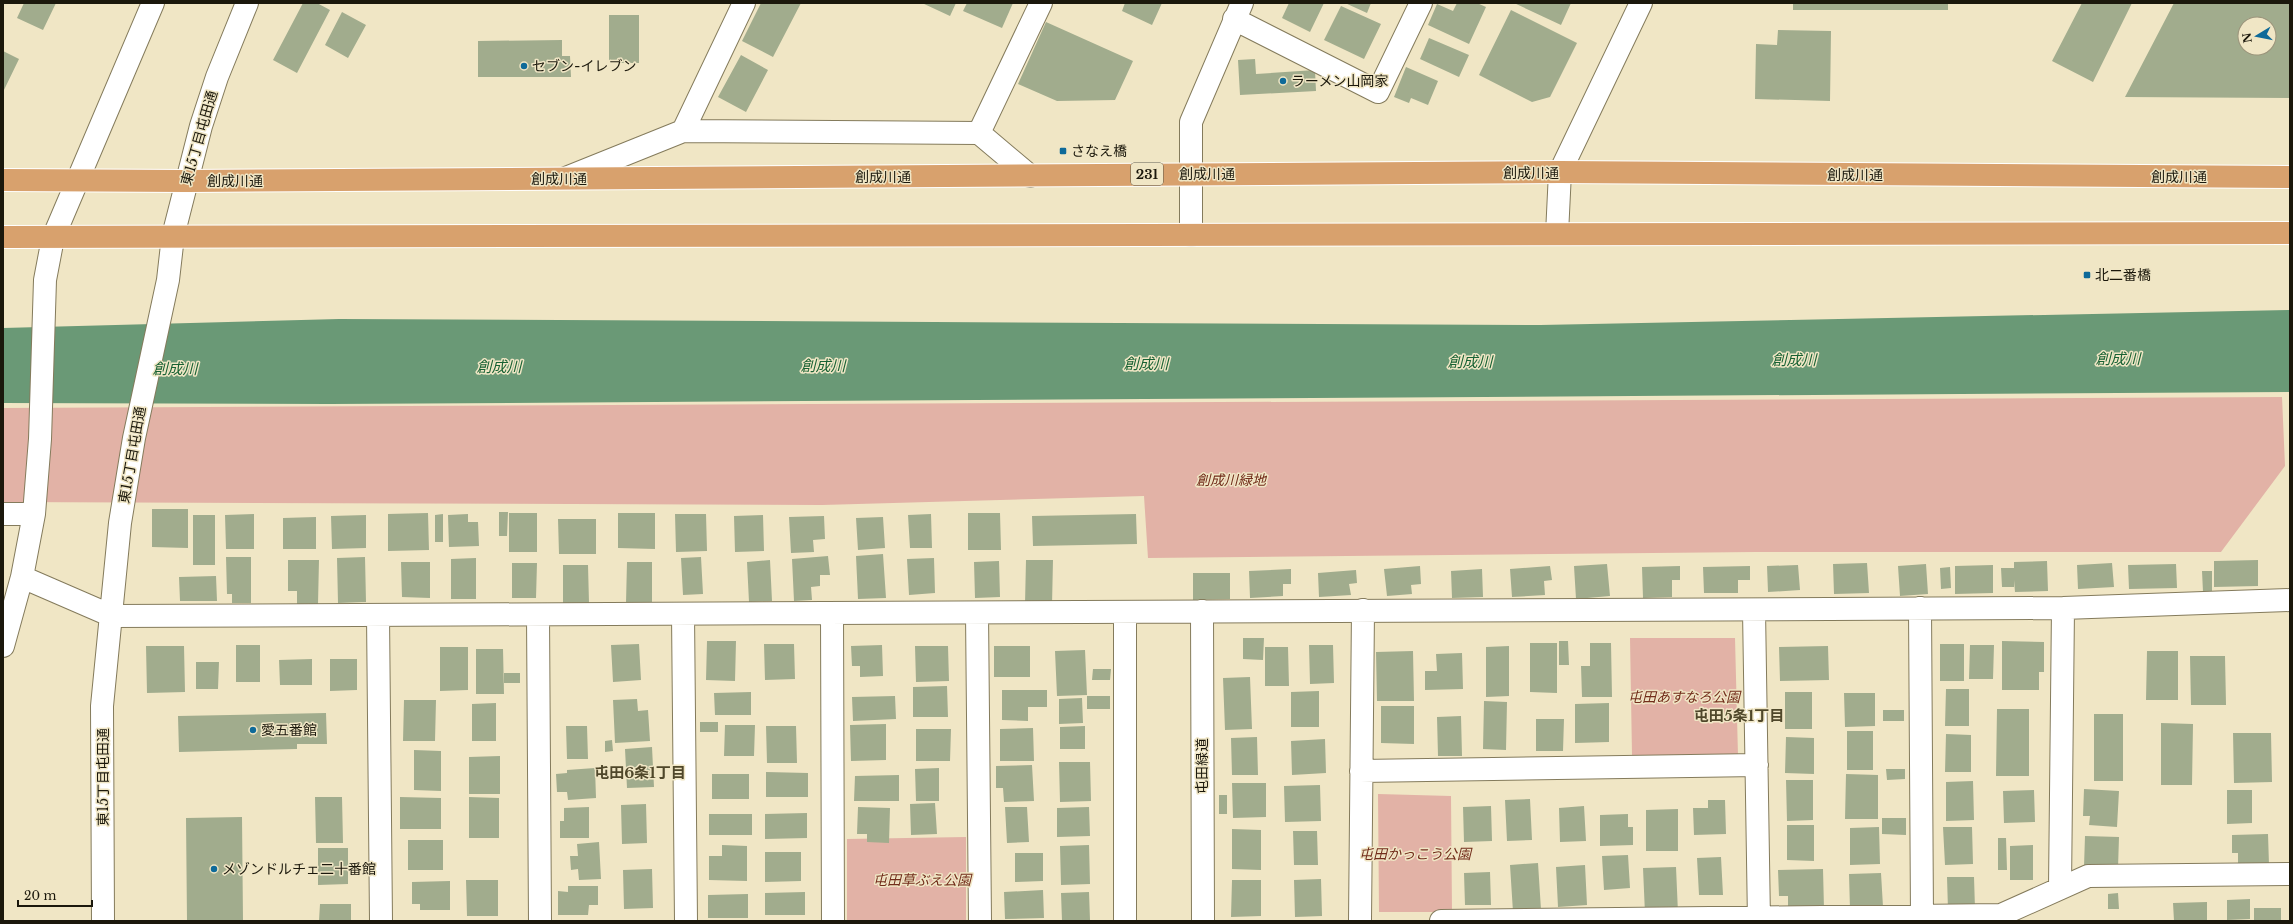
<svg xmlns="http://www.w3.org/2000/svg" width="2293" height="924" font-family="'Libre Baskerville','Noto Sans JP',serif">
  <rect width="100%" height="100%" fill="#f0e6c5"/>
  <path fill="#e2b2a6" d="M2282,397L2285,466L2221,552H1755L1148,558L1144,496L822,505L3,502V408Z
    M1630,638H1735L1738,756L1632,755Z
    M1378,794L1451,796L1452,912H1379Z
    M966,837V921H847V839Z"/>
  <path fill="#6a9976" d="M2290,310V392L330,404L3,403V328L339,319L1540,325Z"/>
  <path fill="#a1ac8d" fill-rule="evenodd" d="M24,3H56L43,30L17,18Z
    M303,3H317L330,10L297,73L273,60Z
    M761,3H801L773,57L742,41Z
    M922,3H956L950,16Z
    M967,3H1013L1002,28L963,11Z
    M1125,3H1162L1152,25L1122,11Z
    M1289,3H1324L1310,32L1282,18Z
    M1345,3H1371L1367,13Z
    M1457,3H1477L1486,7L1469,44L1428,25L1437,4L1453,11Z
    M1514,3H1571L1561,25Z
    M1793,3H1948V10H1793Z
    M2082,3H2132L2093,82L2052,61Z
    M2174,3H2290V98L2125,97ZM2245,24H2269V48H2245Z
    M1341,6L1381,24L1364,59L1324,40Z
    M1511,10L1577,43L1550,97L1532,102L1479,75Z
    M342,12L366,25L348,58L325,45Z
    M609,15H639V63H609Z
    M1046,22L1133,61L1115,100L1057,101L1018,84Z
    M1778,30L1831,31L1830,101L1755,99L1756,44L1777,45Z
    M1429,38L1469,55L1459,77L1420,59Z
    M562,40V56H570L571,77H478V41Z
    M3,51L19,59L3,92Z
    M741,55L768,70L746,112L718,97Z
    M1255,59L1256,74L1315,70L1316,91L1240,95L1238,60Z
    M1406,67L1438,81L1428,105L1411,98L1409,103L1394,97Z
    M152,509H188V548L152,547Z
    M499,512H508L507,536H499Z
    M428,513L429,550L388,551V514Z
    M509,513H537V552H509Z
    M618,513H655V549L618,548Z
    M968,513H1000L1001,550H968Z
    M254,514V549H226L225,515Z
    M443,514V542H435V515Z
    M468,514V522H478L479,546L449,547L448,515Z
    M675,514H706L707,551L676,552Z
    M931,514L932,548H910L908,515Z
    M1136,514L1137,544L1033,546L1032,516Z
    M193,515H215V565H193Z
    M366,515V548L332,549L331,516Z
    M763,515L764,551L735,552L734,516Z
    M824,516L825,539L813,540L814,552L791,553L789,517Z
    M316,517V549H283V518Z
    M883,517L885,548L858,550L856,518Z
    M558,519H596V554H559Z
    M883,554L886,598L858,599L856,556Z
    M828,556L830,575H820V586L811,587L812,600L794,601L792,559Z
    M226,557H251V603H232V594H227Z
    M365,557L366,602L338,603L337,558Z
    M701,557L703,594L683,595L681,558Z
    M476,558V599H451V559Z
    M934,558L935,593L909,595L907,559Z
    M288,560H319L318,604H297V591H288Z
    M770,560L772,601L749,602L747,562Z
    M1026,560H1053L1052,605L1025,604Z
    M2258,560V586L2214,587V561Z
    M999,561L1000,597L975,598L974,562Z
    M2047,561L2048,591L2015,592L2014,580V587H2002L2001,568H2014V562Z
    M401,562H430V598L402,597Z
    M627,562H652V603H626Z
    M512,563H537L536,598H512Z
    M1867,563L1869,593L1834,594L1833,564Z
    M2112,563L2114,587L2078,589L2077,565Z
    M1607,564L1610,596L1576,599L1574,566Z
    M1926,564L1928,594L1900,596L1898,566Z
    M2176,564L2177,588L2129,589L2128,565Z
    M563,565H588L589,603H563Z
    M1798,565L1800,590L1768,592L1767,566Z
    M1993,565V593L1955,594V566Z
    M1420,566L1421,584L1411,585L1412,594L1387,596L1384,569Z
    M1550,566L1552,580L1544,581L1545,595L1512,597L1510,569Z
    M1680,566V580H1672V597L1643,598L1642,567Z
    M1750,566V580H1738V593H1704L1703,567Z
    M1950,567L1951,588L1941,589L1940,568Z
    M1291,569V584H1283V596L1250,598L1249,571Z
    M1482,569L1483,597L1452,598L1451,571Z
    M1356,570L1357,583L1349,584L1351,595L1319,597L1318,573Z
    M2202,571H2212V592H2203Z
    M1193,573H1230V599L1193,600Z
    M216,576L217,601H180L179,577Z
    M1243,638H1264L1263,660L1243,659Z
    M707,641H736L735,681L706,680Z
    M1559,641H1568L1569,665H1559Z
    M2002,641L2044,642V672H2039V690H2002Z
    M1530,643H1557V693L1530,692Z
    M1590,643H1611L1612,697H1582L1581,666H1590Z
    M639,644L641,680L613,682L611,645Z
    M764,644H794L795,679L765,680Z
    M1940,644H1964V681H1940Z
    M236,645H260V682H236Z
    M882,645L883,676L860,677V666H852L851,646Z
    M1309,645H1333L1334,683L1310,684Z
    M1970,645H1994L1993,679H1969Z
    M146,646H184L185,692L147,693Z
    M915,646H948L949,681L916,682Z
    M994,646H1030V677H994Z
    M1509,646V696L1486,697V647Z
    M1828,646L1829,680L1780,681L1779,647Z
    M440,647H468V690L440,691Z
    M1265,647H1288L1289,686H1265Z
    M476,649H503L504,694H476Z
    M1085,650L1087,695L1057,696L1055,651Z
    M1413,651L1414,701H1377L1376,652Z
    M2147,651H2178V700H2146Z
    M1462,653L1463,689L1425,690V671H1437L1436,654Z
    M2190,656H2225L2226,705H2191Z
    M312,659V685H280L279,660Z
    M330,659H357V690L330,691Z
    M196,662H219L218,689H196Z
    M1093,669H1111L1110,680H1092Z
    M504,673H520V683H504Z
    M1250,677L1252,729L1225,730L1223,678Z
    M947,686L948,717H913V687Z
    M1946,689H1969V726H1945Z
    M1002,690H1047V707H1028V721L1002,720Z
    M1319,691V727H1291V692Z
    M751,692V715H715L714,693Z
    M1785,692H1812V729H1785Z
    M1844,693H1875V726L1845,727Z
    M895,696L896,719L853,721L852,697Z
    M1087,696H1110V709H1087Z
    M1082,698L1083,723L1059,724V699Z
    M637,699L638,711L648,710L650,741L615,743L613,700Z
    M404,700H436L435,741H403Z
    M1484,701L1507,702L1506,750L1483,749Z
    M496,703V741H472V704Z
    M1609,703V742L1575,743V704Z
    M1381,706H1414V744L1381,743Z
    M1997,709H2029V776H1996Z
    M1883,710H1904V721H1883Z
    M326,713L327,744H297V749L179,752L178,716Z
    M2094,714H2123V781H2094Z
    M1461,716L1462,756H1438L1437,717Z
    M1536,719H1564L1563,751H1536Z
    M700,722H718V732H700Z
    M2161,723L2193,724L2192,785H2161Z
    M886,724V760L851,761L850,725Z
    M725,725H755L754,756H724Z
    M566,726H587L588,759H567Z
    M766,726H796L797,763H767Z
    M1085,726V749H1060V727Z
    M1033,728L1034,761H1000V729Z
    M916,729H951L950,761H916Z
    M1847,731H1873V770H1847Z
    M2233,733H2271L2272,782L2234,783Z
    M1946,734L1971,735V772H1945Z
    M1257,737L1258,775H1232L1231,738Z
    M1786,737L1814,738V774L1785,773Z
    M1325,739L1326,773L1292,775L1291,741Z
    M612,740L613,751L605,752V741Z
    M652,747L654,787L627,788L625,749Z
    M414,750L441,751V791L414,790Z
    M500,756V794H469V757Z
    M1059,762H1090L1091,801L1060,802Z
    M1032,765L1034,801L1004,802L1003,788H996V766Z
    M595,768L596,798L568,800L567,792H557L556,774L567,773V770Z
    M939,768V801H916L915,769Z
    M1886,769H1905V779L1887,780Z
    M766,772L808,773V797H766Z
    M712,774H749V799H712Z
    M1846,774L1878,775V819H1845Z
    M899,775V801H854L855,776Z
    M1786,780H1813V820L1787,821Z
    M1973,781L1974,820L1946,821V782Z
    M1232,783H1266V817L1233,818Z
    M1320,785L1321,821L1285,822L1284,786Z
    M2084,789L2119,791L2117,827L2089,825L2090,816H2083Z
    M2034,790L2035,822L2004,823L2003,791Z
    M2227,790H2252V823L2227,824Z
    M1219,795H1227V814H1219Z
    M315,797H342L343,843H316Z
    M400,797L441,798V829H400Z
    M469,797L499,798V838H469Z
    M1530,799L1532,840L1507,841L1505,800Z
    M1708,800H1725L1726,834L1694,835L1693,808H1708Z
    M935,803L937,834L911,835L910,804Z
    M646,804L647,843L622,844L621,805Z
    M1491,806L1492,841L1464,842L1463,807Z
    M1584,806L1586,841L1560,842L1559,808Z
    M589,807V838H560V821H564V808Z
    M858,807L890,808L889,843L867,842V834H857Z
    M1005,807H1027L1029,842L1007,843Z
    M1089,807L1090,836L1057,837V808Z
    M1678,809V851H1646V810Z
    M807,813V838L765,839V814Z
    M709,814H752V835H709Z
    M1628,814V827H1633V845L1600,846V815Z
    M242,817L243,921H187L186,818Z
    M1882,818H1906V835L1882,834Z
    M1787,825H1814V861L1787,860Z
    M1879,827L1880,864L1850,865V828Z
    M1943,827H1972L1973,864L1945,865Z
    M1232,829L1261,830V870L1232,869Z
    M1293,831H1317L1318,865H1294Z
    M2268,834L2269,865H2238V853H2232V835Z
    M2085,836L2119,837L2118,868L2084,867Z
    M1998,838H2006L2007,870H1998Z
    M408,840H443V870H408Z
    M599,842L601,879L579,880L578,869L571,870L570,856H578L577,844Z
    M722,845L747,846V881L709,880V856H722Z
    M1089,845L1090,884L1061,885L1060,846Z
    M2033,845V880H2010V846Z
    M318,848H348V884L318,885Z
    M765,852H801V881L765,882Z
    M1015,853H1043V881L1015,882Z
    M1628,855L1630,888L1604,890L1602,856Z
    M1721,857L1723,895H1699L1697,858Z
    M1538,863L1541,910L1513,912L1510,865Z
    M1585,865L1587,905L1558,907L1556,867Z
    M1676,867L1678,913L1645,914L1643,868Z
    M652,869L653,908L624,909L623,870Z
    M1823,869L1824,909H1788V896H1779L1778,870Z
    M1490,872L1491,905H1465L1464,873Z
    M1881,873L1883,907L1850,909L1849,874Z
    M1947,877H1974L1975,909L1948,910Z
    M1321,879L1322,916L1295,917L1294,880Z
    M466,880H498V916H467Z
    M1232,880H1261V916L1231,917Z
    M450,881V910H420V904H412V882Z
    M568,886H598V905H589L588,915H558V891L568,892Z
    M1043,890L1044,918L1005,919L1004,892Z
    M805,892V915H765V893Z
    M1089,892L1090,920L1062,921L1061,893Z
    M2118,893L2119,909H2108V894Z
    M748,894V918H708V895Z
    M2250,899V919L2227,920V900Z
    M2207,902V921H2174L2173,903Z
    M320,904H351V921H319Z
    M2254,908H2281V921H2254Z"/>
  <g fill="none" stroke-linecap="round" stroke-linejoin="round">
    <defs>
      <path id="minor" d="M1234,19L1378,92L1421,3
        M683,131L744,3
        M979,133L1041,3
        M566,178L683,131L979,133L1030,176
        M1557,234L1560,172L1641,3
        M1191,235V122L1242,3
        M3,514H34
        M22,577L112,616L2063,608L2290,600
        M1920,608L1922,916
        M1754,610L1759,921
        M1202,611L1203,921
        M1125,612V921
        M977,613L980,921
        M683,614L686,921
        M832,614L833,921
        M378,615L381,921
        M538,615L540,921
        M3,646L22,577L34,514L40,439L45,280L53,238L153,3
        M1361,771L1757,765
        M2060,888L2063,608
        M103,921L102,706L120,523L134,438L168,280L173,236L201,126L217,77L247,3
        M1360,921L1363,610
        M1441,921L2001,915L2088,876L2290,874"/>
      <path id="highway" d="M3,180L187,181L1560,172L2290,177
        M3,237L2290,233"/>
    </defs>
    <use href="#minor" stroke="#847b5c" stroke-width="24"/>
    <use href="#highway" stroke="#fff" stroke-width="24"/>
    <use href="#minor" stroke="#fff" stroke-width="22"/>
    <use href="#highway" stroke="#d8a16d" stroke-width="22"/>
  </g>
  <g fill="#0e6a99" stroke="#f0e6c5" stroke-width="1.5">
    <circle cx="524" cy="66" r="4"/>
    <circle cx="1283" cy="81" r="4"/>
    <rect x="1059" y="147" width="8" height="8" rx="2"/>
    <rect x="2083" y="271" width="8" height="8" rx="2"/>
    <circle cx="253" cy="730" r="4"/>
    <circle cx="214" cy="869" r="4"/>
  </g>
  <g text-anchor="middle" stroke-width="3" stroke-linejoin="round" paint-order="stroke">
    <rect fill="#f0e6c5" stroke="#5b5644" stroke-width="1" x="1131" y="163" width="32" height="22" rx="3"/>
    <g font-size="13" font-weight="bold" fill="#1b180c">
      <text x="1147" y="179">231</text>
    </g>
    <g font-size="14" fill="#1b180c" stroke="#f0e6c5" text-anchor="start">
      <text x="532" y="71">セブン-イレブン</text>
      <text x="1291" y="86">ラーメン山岡家</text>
      <text x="1071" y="156">さなえ橋</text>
      <text x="2095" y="280">北二番橋</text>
      <text x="261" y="735">愛五番館</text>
      <text x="222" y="874">メゾンドルチェ二十番館</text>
    </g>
    <g font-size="14" fill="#1b180c" stroke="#f0e6c5">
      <text transform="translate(199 138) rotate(-74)" y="5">東15丁目屯田通</text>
      <text x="1531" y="178">創成川通</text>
      <text x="1207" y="179">創成川通</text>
      <text x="1855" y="180">創成川通</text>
      <text x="883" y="182">創成川通</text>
      <text x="2179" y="182">創成川通</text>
      <text x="559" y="184">創成川通</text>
      <text x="235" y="186">創成川通</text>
      <text transform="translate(132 455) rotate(-80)" y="5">東15丁目屯田通</text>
      <text transform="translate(1202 766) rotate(-90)" y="5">屯田緑道</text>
      <text transform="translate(103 777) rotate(-90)" y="5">東15丁目屯田通</text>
    </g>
    <g font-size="14" font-style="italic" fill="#722d1b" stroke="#f0e6c5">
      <text x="1231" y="485">創成川緑地</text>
      <text x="1684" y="702">屯田あすなろ公園</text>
      <text x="1415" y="859">屯田かっこう公園</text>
      <text x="922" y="885">屯田草ぶえ公園</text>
    </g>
    <g font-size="15" font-style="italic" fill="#186234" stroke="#f0e6c5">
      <text x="2118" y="364">創成川</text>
      <text x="1794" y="365">創成川</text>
      <text x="1470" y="367">創成川</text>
      <text x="1146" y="369">創成川</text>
      <text x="823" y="371">創成川</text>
      <text x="499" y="372">創成川</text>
      <text x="175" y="374">創成川</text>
    </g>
    <g font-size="15" font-weight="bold" fill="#4f472a" stroke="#f0e6c5">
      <text x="1739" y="721">屯田5条1丁目</text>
      <text x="640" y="778">屯田6条1丁目</text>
    </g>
  </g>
  <rect width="2293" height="924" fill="none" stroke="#1b180c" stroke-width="8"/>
  <g transform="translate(2257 36) rotate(260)"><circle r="19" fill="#f0e6c5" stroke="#9b947b"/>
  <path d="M0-3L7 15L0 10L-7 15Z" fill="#0e6a99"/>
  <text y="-6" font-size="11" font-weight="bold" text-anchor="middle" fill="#1b180c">N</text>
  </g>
  <path d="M18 900v6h74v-6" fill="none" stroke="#1b180c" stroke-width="2"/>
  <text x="24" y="900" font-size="12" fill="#1b180c" stroke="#f0e6c5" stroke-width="3" paint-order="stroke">20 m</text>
</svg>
